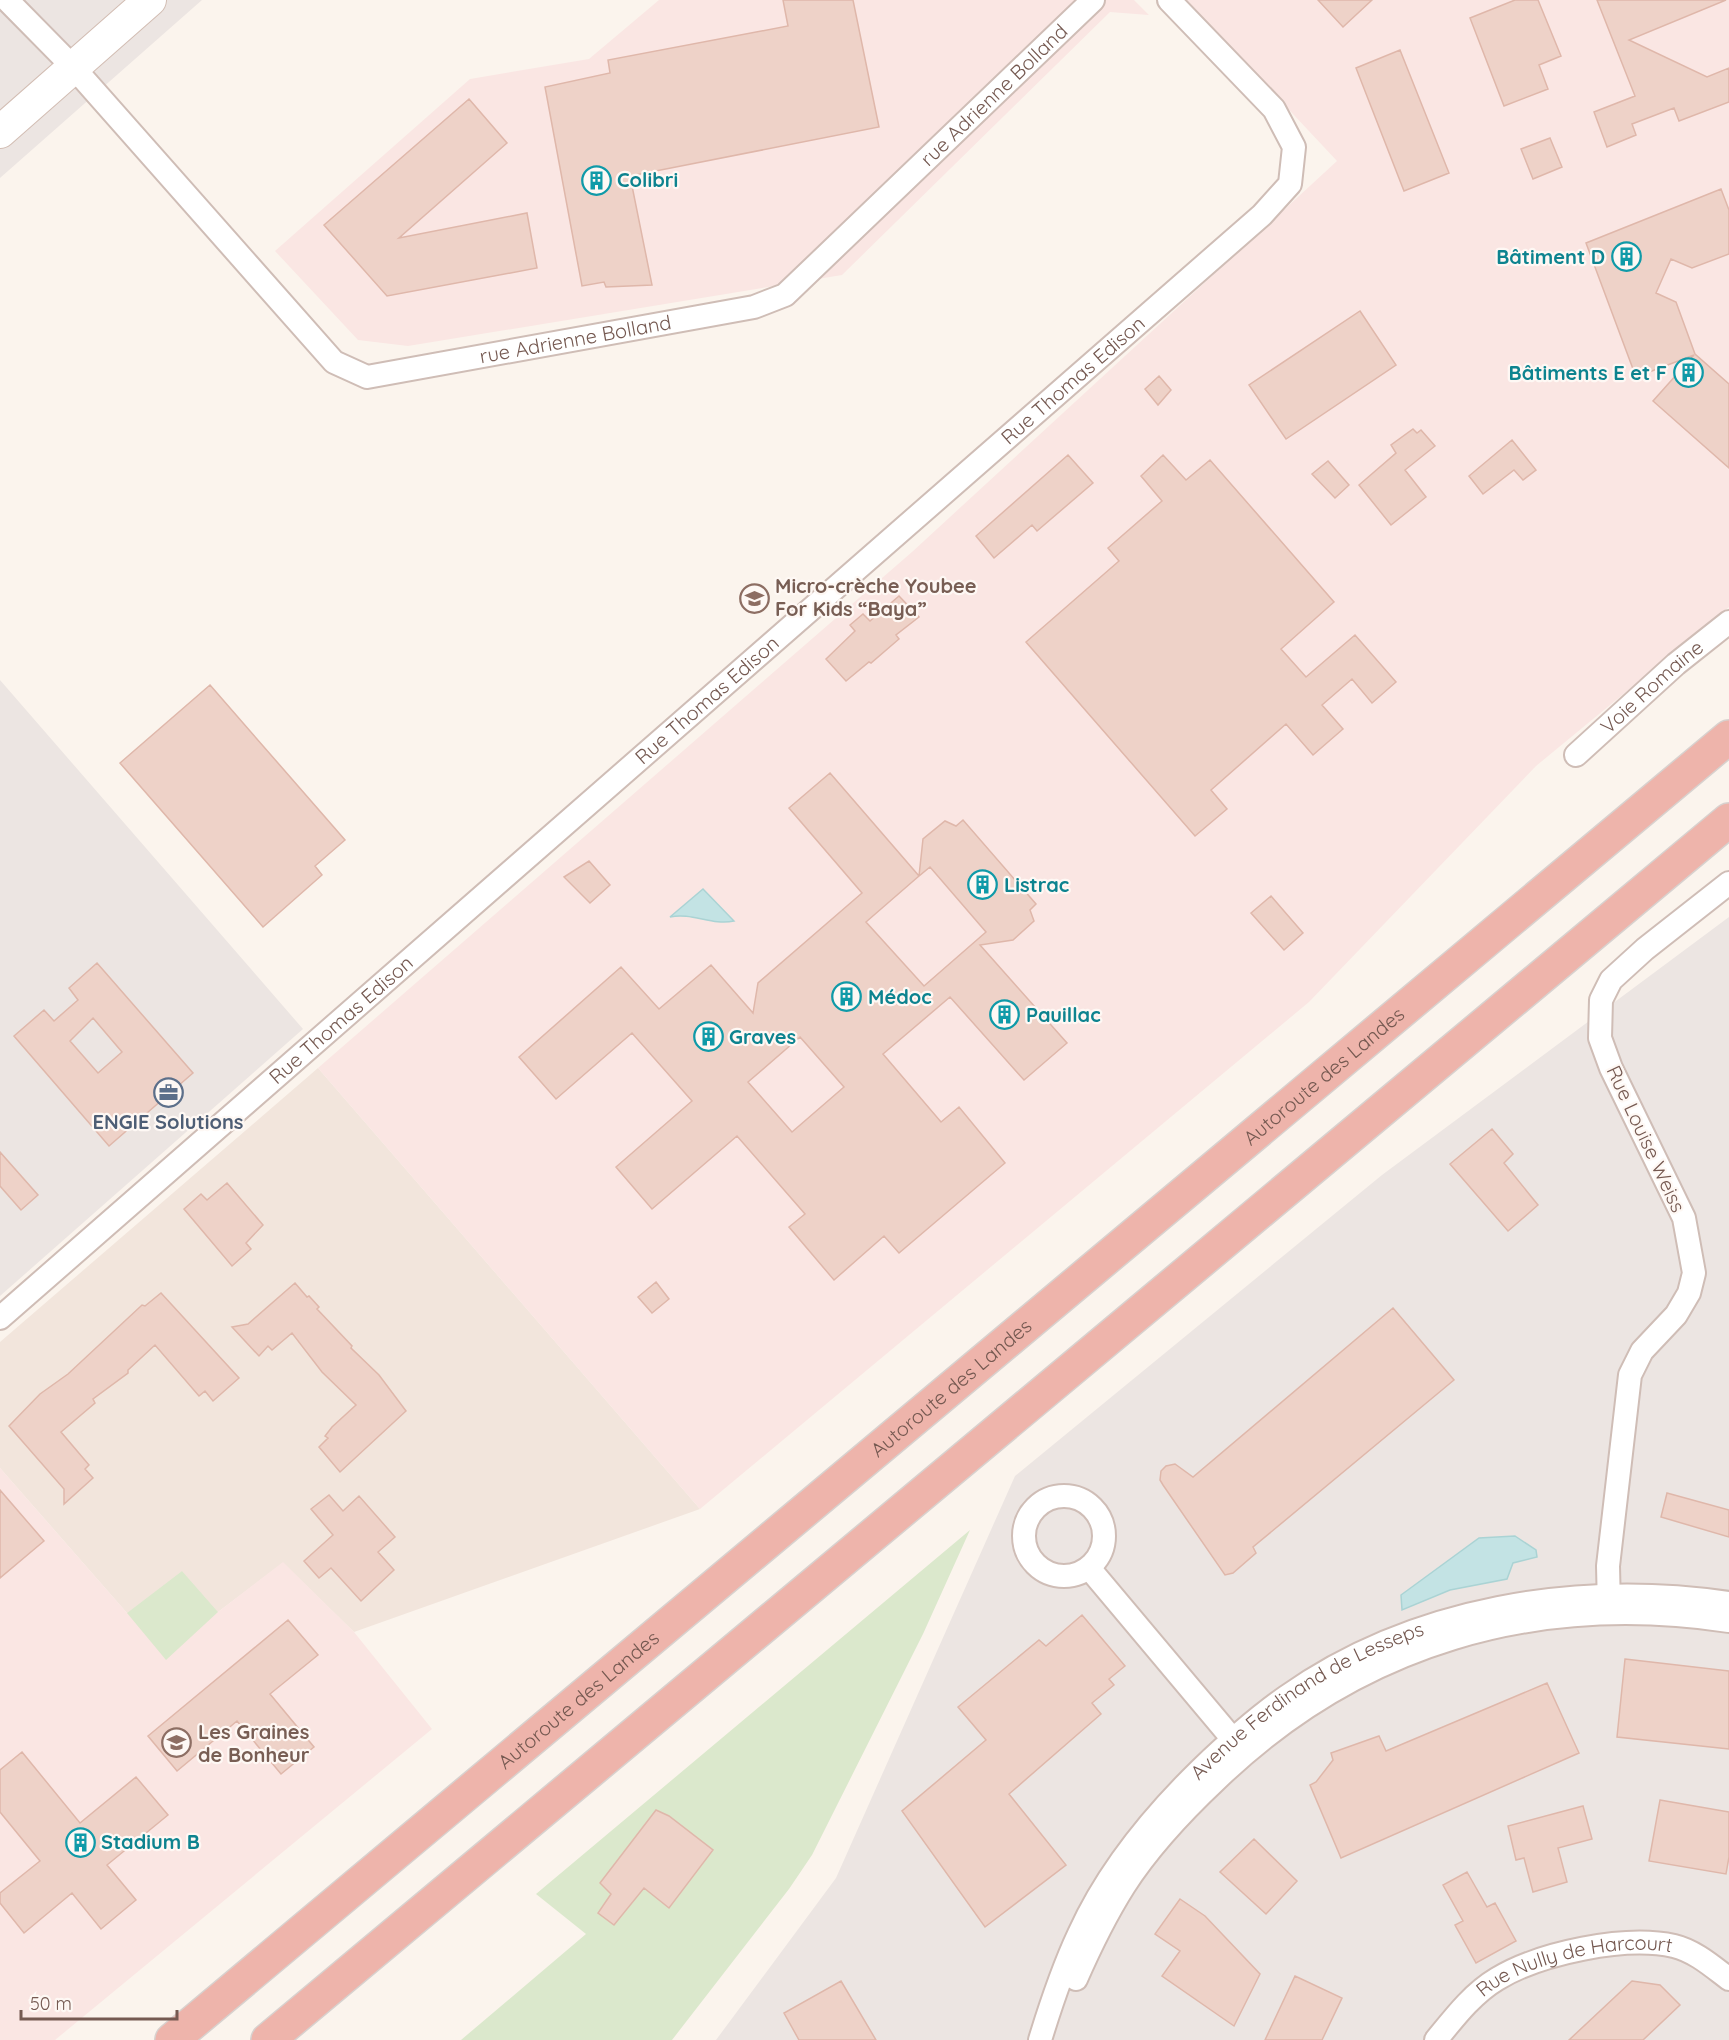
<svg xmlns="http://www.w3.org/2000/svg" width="1729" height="2040" font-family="Quicksand,sans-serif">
  <rect width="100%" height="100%" fill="#fbf4ed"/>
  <path fill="#f2e5dc" d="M318,1068L700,1509L354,1632L283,1563L218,1612L127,1613L0,1468V1342Z"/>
  <path fill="#fae6e3" d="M659,0H1134L1149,15L1110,12L842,275L408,346L358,340L275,251L470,79L589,59Z
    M1186,0H1729V607L1536,766L1309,1002L700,1509L318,1068L912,552L1337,161Z
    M0,1468L127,1613L182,1571L218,1612L283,1562L354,1632L432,1729L55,2040H0Z"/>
  <path fill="#ece5e2" d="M0,0H202L0,178Z
    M0,680L303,1029L0,1296Z
    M1729,917V2040H716L836,1878L1015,1476L1382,1175Z"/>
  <path fill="#dbe8cc" d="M970,1530L923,1634L812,1855L789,1889L672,2040H461L586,1934L536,1894Z
    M182,1571L218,1612L166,1660L127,1613Z"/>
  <path fill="#c3e3e4" stroke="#aad3d4" stroke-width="1.5" d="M703,889L734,921C712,926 692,912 670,917Z
    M1515,1536L1536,1550L1537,1557L1513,1563L1507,1579L1450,1590L1402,1610L1401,1595L1479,1538Z"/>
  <path fill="#eed2c8" stroke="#dfb7aa" stroke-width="1.5" fill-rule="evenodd" d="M783,0H853L879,127L630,176L652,285L606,287L604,282L582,286L545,87L610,73L608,60L788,26Z
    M1318,0H1372L1343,27Z
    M1515,0H1538L1561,56L1539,65L1548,89L1504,106L1470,18Z
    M1597,0H1726L1629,40L1707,77L1729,68V102L1679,121L1674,108L1632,124L1636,135L1607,147L1594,112L1635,96Z
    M1400,50L1449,173L1404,191L1356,68Z
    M469,99L507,143L399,238L527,213L537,268L387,296L324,225Z
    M1550,138L1562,167L1533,179L1521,149Z
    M1721,189L1729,210V254L1692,268L1671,259L1656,293L1676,302L1695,354L1729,384V468L1653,401L1694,355L1636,377L1586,243Z
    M1360,311L1396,365L1286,439L1249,385Z
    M1159,376L1171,390L1158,405L1145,389Z
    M1413,429L1417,433L1421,430L1435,446L1405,470L1426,497L1391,525L1359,485L1396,453L1391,445Z
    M1512,440L1536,470L1523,480L1514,470L1483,494L1469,476Z
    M1068,455L1093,483L1037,531L1032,525L994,558L976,536Z
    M1163,455L1186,480L1210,460L1334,602L1281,649L1306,677L1355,635L1396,682L1372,703L1352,679L1322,705L1343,729L1313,755L1286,724L1211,790L1227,809L1195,836L1026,642L1119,561L1108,548L1162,501L1141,476Z
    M1328,461L1349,485L1335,498L1312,474Z
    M899,596L919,617L896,635L899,639L871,663L869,662L846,681L826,659L855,631L850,625L863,614L870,621Z
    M210,685L345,840L315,866L322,875L263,927L120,763Z
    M830,773L919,876L866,922L924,986L986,932L930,867L919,876L923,839L945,821L956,826L963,820L1036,904L1030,910L1034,921L1013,940L980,945L1067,1043L1024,1080L950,997L883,1054L941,1122L959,1107L1005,1163L899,1253L884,1236L834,1280L789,1227L805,1214L737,1136L652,1209L616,1167L692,1101L632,1033L556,1099L519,1057L621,967L659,1009L711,965L753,1013L758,983L862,893L789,808ZM800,1037L844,1087L792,1132L748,1082Z
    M589,861L610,885L590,903L564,877Z
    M1271,896L1303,933L1284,950L1251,913Z
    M97,963L193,1073L109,1146L14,1036L44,1010L54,1021L78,1000L69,988ZM93,1018L122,1052L98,1073L70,1041Z
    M1492,1129L1513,1154L1504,1163L1538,1205L1508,1231L1450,1164Z
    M0,1152L38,1195L21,1210L0,1186Z
    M227,1183L263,1225L246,1243L251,1249L232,1266L184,1209L201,1194L207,1200Z
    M656,1282L669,1299L652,1313L638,1297Z
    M295,1283L307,1297L309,1296L319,1307L317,1309L352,1346L351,1348L379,1375L406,1411L340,1472L319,1447L328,1438L325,1436L332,1427L356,1405L322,1372L292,1333L272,1350L268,1346L259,1356L232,1327L248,1324Z
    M161,1293L239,1378L213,1401L205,1391L199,1396L155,1345L128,1370V1373L93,1399L95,1403L61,1432L89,1465L85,1469L93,1478L64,1504V1489L9,1426L40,1394L68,1374L142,1305L145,1306Z
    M1393,1308L1454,1380L1253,1547L1256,1553L1233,1573L1225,1575L1163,1485L1160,1480L1161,1471L1166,1466L1175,1464L1193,1477Z
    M0,1490L44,1541L0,1578Z
    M1667,1493L1729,1510V1537L1661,1517Z
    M329,1495L343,1511L359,1496L395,1537L378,1552L394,1570L361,1601L331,1568L319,1578L304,1561L333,1535L311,1509Z
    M1082,1615L1125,1666L1109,1679L1114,1685L1092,1703L1101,1714L1009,1794L1066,1865L985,1927L902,1811L986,1740L958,1707L1039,1640L1046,1646Z
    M288,1620L318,1655L270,1694L314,1747L281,1774L237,1721L177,1771L148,1736Z
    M1625,1659L1729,1671V1749L1617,1737Z
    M1547,1683L1579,1753L1341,1858L1310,1785L1316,1782L1333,1760L1331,1753L1379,1736L1386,1751Z
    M22,1752L80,1823L136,1777L168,1815L107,1865L136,1900L101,1929L72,1893L24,1933L0,1903V1893L40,1861L0,1812V1770Z
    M1660,1800L1729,1812V1857L1726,1874L1649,1861Z
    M1583,1806L1592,1839L1558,1848L1567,1882L1533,1892L1524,1858L1516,1860L1508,1826Z
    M656,1810L669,1816L713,1850L669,1908L644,1888L614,1925L598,1913L611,1894L600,1883Z
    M1254,1839L1297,1881L1266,1914L1220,1872Z
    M1467,1872L1487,1907L1495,1903L1516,1941L1476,1963L1455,1925L1463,1921L1443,1885Z
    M1180,1899L1205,1916L1260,1974L1234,2026L1162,1976L1180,1951L1155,1934Z
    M1295,1976L1342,1998L1322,2040H1265Z
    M841,1981L876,2040H799L784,2013Z
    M1632,1981L1660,1985L1680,2005L1643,2040H1569Z"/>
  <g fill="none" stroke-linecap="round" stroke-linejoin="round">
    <defs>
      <g id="street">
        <path id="s1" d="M7,0L74,68L334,362L367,377L754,307L785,295L1093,0"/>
        <path id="s2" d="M1576,755L1676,664L1729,622"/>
        <path id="s3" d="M0,1318L1262,215L1290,184L1294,147L1274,109L1169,0"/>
        <circle cx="1064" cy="1536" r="40"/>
        <path d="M1089,1568L1241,1749"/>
        <path d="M1609,1607L1608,1566L1630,1375L1642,1351L1676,1315L1689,1293L1694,1273L1684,1218L1611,1068L1600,1038L1601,1000L1611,980L1645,949L1729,883"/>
        <path d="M1076,1979C1090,1947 1105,1916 1124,1886C1149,1847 1182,1812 1216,1780C1358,1643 1535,1592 1729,1621"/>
        <path id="s4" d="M1040,2040C1051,2004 1063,1968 1079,1934C1107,1872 1152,1817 1200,1770C1227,1744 1255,1719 1286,1697C1413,1607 1578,1581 1729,1603"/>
        <path id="s5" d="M1436,2040C1454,2018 1472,1994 1497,1979C1540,1953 1625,1935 1674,1946C1695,1951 1713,1967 1729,1979"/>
      </g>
      <path id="secondary" d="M0,132L150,0"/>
      <g id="highway">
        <path id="s6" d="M172,2040L1729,737"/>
        <path d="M268,2040L1729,820"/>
      </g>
    </defs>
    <use href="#street" stroke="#cfbdb6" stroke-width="26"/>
    <use href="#secondary" stroke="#d2bdb3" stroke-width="34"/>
    <use href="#highway" stroke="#d8d1ce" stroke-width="36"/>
    <use href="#street" stroke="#fff" stroke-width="22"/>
    <use href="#secondary" stroke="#fff" stroke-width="32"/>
    <use href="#highway" stroke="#eeb4ab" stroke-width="33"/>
  </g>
  <defs>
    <symbol id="building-ring" viewBox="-11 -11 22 22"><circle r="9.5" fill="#fef8f4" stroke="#0f9aa8" stroke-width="1.5"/><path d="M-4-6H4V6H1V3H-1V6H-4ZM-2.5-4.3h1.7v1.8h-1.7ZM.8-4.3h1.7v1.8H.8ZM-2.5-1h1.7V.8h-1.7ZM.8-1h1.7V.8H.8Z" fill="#0f9aa8"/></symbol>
    <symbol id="school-ring" viewBox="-11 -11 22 22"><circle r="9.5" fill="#fef8f4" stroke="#8d6e63" stroke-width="1.5"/><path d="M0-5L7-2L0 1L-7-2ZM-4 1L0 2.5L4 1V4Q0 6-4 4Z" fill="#8d6e63"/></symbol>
    <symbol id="office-ring" viewBox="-11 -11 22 22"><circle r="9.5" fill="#fef8f4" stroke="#5c6f8a" stroke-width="1.5"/><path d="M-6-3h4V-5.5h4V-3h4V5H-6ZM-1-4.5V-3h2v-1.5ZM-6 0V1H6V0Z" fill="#5c6f8a"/></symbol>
  </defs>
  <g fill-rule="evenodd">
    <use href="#building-ring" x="580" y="164" width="33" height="33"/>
    <use href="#building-ring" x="1610" y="240" width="33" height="33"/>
    <use href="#building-ring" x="1672" y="356" width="33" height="33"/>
    <use href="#school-ring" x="738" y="582" width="33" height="33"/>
    <use href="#building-ring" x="966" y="868" width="33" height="33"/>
    <use href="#building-ring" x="830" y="980" width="33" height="33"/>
    <use href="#building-ring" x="988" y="998" width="33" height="33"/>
    <use href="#building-ring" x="692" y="1020" width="33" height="33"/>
    <use href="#office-ring" x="152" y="1076" width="33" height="33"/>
    <use href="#school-ring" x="160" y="1726" width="33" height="33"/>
    <use href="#building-ring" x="64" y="1826" width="33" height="33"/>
  </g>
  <g text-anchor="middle" stroke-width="4.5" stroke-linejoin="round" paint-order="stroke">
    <g font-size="20" fill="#755951" stroke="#fef8f4">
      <text dy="7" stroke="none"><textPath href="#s1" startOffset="1240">rue Adrienne Bolland</textPath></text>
      <text dy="7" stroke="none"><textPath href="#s1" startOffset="736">rue Adrienne Bolland</textPath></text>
      <text dy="7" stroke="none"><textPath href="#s3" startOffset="1425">Rue Thomas Edison</textPath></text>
      <text dy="7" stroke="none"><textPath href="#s2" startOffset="102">Voie Romaine</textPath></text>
      <text dy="7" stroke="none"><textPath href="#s3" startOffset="939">Rue Thomas Edison</textPath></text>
      <text dy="7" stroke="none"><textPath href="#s3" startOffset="453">Rue Thomas Edison</textPath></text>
      <text dy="7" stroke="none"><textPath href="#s6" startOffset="1502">Autoroute des Landes</textPath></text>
      <text transform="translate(1646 1139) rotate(65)" y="7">Rue Louise Weiss</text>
      <text dy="7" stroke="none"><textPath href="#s6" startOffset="1016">Autoroute des Landes</textPath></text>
      <text dy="7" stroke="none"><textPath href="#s6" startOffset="530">Autoroute des Landes</textPath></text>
      <text dy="7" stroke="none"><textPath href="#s4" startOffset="447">Avenue Ferdinand de Lesseps</textPath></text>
      <text dy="7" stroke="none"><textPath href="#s5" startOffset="166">Rue Nully de Harcourt</textPath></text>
    </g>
    <g font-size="20" font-weight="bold" fill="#0d838f" stroke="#fef8f4" text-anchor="start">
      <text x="617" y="187">Colibri</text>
      <text x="1605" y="264" text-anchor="end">Bâtiment D</text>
      <text x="1667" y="380" text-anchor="end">Bâtiments E et F</text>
      <text x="1004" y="892">Listrac</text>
      <text x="868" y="1004">Médoc</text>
      <text x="1026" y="1022">Pauillac</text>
      <text x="729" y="1044">Graves</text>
      <text x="101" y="1849">Stadium B</text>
    </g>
    <g font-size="20" font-weight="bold" fill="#785e54" stroke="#fef8f4" text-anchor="start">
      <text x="775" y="593">Micro-crèche Youbee<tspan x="775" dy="23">For Kids “Baya”</tspan></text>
      <text x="198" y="1739">Les Graines<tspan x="198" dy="23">de Bonheur</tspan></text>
    </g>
    <g font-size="20" font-weight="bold" fill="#4e5e75" stroke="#fef8f4">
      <text x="168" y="1129">ENGIE Solutions</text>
    </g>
  </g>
  <path d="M21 2010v9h156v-9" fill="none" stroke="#755951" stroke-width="3"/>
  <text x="30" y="2010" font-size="18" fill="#755951" stroke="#fef8f4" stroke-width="4.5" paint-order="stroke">50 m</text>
</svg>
